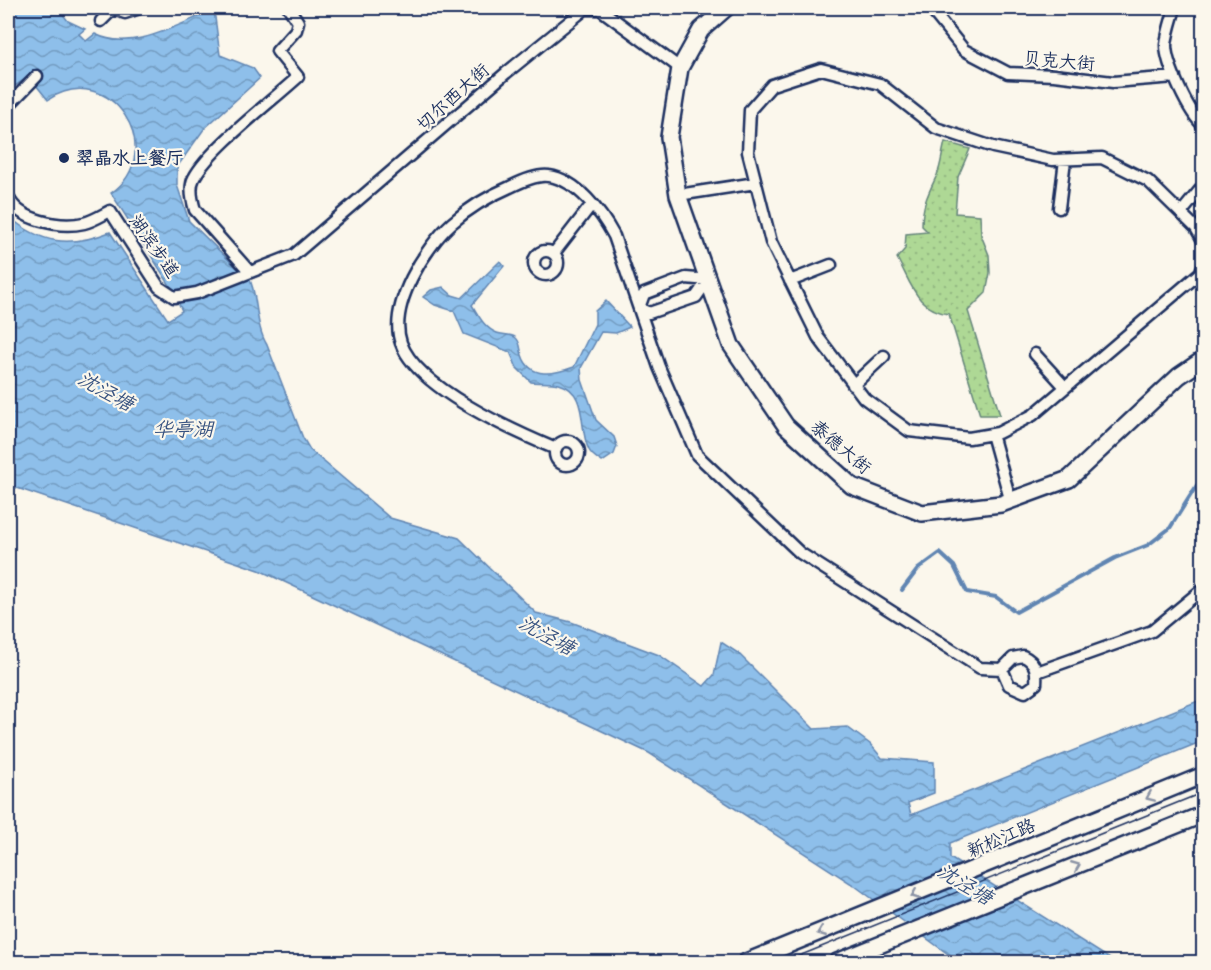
<svg xmlns="http://www.w3.org/2000/svg" width="1211" height="970" font-family="Mali,'LXGW WenKai TC',sans-serif">
  <defs>
    <pattern id="park-dots" width="8" height="8" patternUnits="userSpaceOnUse" patternTransform="scale(1.5)"><rect width="8" height="8" fill="#aed895"/><path d="M2 2h.1M6 6h.1" fill="none" stroke="#95ba83" stroke-width="1.8" stroke-linecap="round"/></pattern>
    <pattern id="water-waves" width="16" height="10" patternUnits="userSpaceOnUse" patternTransform="scale(1.5)"><rect width="16" height="10" fill="#8ebfea"/><path d="M0 5q4-4 8 0t8 0" fill="none" stroke="#739cc1"/></pattern>
  </defs>
  <rect width="100%" height="100%" fill="#fbf7ec"/>
  <filter id="ink" filterUnits="userSpaceOnUse"><feTurbulence type="fractalNoise" baseFrequency=".0167" numOctaves="2"/><feDisplacementMap in="SourceGraphic" scale="12" xChannelSelector="R" yChannelSelector="G"/><feConvolveMatrix kernelMatrix="1 2 1 2 8 2 1 2 1" color-interpolation-filters="sRGB"/></filter>
  <g filter="url(#ink)">
    <path fill="url(#park-dots)" stroke="#64847a" stroke-width="1.5" d="M945,142L970,149L958,177L955,213L980,215L981,235L989,255L990,273L986,293L968,311L1000,415H980L949,314C916,309 912,285 897,258L905,249L906,234L928,232L922,226C922,205 928,194 937,175C941,166 942,153 945,142Z"/>
    <path fill="url(#water-waves)" stroke="#6085b2" stroke-width="1.5" d="M8,8H58L68,21L85,29L79,34L86,41L95,34C132,53 178,24 214,10L220,55L253,68L260,78L204,129L177,167V185L189,221L239,270L244,269C260,291 253,322 267,345L303,438L310,450L390,518L459,538L536,613L571,622L659,655L704,686L714,675L721,642L738,653L814,729L847,727L870,744L882,758L934,762V793L908,803L911,815L1203,699V741L950,843V858L1115,962H959L855,886L649,753L259,570L8,485V216C41,244 69,248 110,232L168,320L182,311L173,290L111,193C170,152 110,58 48,100L36,85L43,79L36,71L8,91Z
      M500,261L504,266L472,305C479,316 484,328 497,333C502,335 510,334 515,337C521,341 520,349 522,355C530,380 555,374 574,367L595,324V311L606,301L630,327L616,333L601,332L581,368L582,380L596,420L614,437L617,446L614,454L602,462C598,459 591,455 589,450C578,430 589,392 559,384C551,382 540,383 531,382L517,368L510,352L464,334L454,311L435,305L423,297L431,290L443,287L452,295L462,298Z"/>
    <g fill="none" stroke-linecap="round" stroke-linejoin="round">
      <path stroke="#6085b2" stroke-width="4" d="M902,590L918,569L940,553L954,566L967,592L996,597L1016,612L1115,558L1148,545L1170,528L1197,485L1204,489"/>
      <defs>
        <path id="street" d="M930,8L964,50L1008,73L1054,75L1113,82L1175,77
          M1175,8C1172,19 1167,33 1166,45C1166,64 1189,114 1204,126
          M101,21L113,9L125,13L140,8
          M8,106L37,76
          M678,195L756,183
          M8,196C17,221 61,228 84,223C93,221 102,215 110,211L159,287L174,297L197,293L294,255L506,73L585,9H600L680,68
          M1059,208L1065,160
          M1181,213L1204,185
          M1204,242L1196,228L1148,181L1102,158L1053,160L993,147L936,128L880,84L821,69L772,85L750,110L748,152L771,242L818,337L864,398L909,431L969,438L998,433L1033,415L1200,273L1204,265
          M534 263a12 12 0 1 1 24 0a12 12 0 1 1-24 0Z
          M554,253L592,204
          M250,272L195,210C192,200 189,187 194,178C209,149 272,101 298,77L277,51L296,30L298,22L289,8
          M686,278L708,280L696,297L649,313L639,308L644,294Z
          M790,281L831,265
          M1035,354L1065,387
          M853,385L884,356
          M992,434L1010,499
          M555 453a12 12 0 1 1 24 0a12 12 0 1 1-24 0Z
          M556,449C513,431 417,388 401,343C388,306 425,247 452,223C469,208 489,196 510,187C520,182 537,174 549,176C577,180 601,212 614,236L659,367L697,455L800,553L980,668L1002,669
          M1023,656C1036,662 1037,671 1036,684L1025,692L1009,685L1002,669L1013,658Z
          M1037,672L1152,631L1204,588"/>
        <path id="secondary" d="M726,8L701,30L680,68L669,137L678,195L731,345L786,426L852,486L922,513L1001,504L1069,479L1179,376L1204,359
          M746,962L1204,775
          M837,962L1204,814"/>
      </defs>
      <use href="#street" stroke="#1b2f5e" stroke-width="15"/>
      <use href="#secondary" stroke="#1b2f5e" stroke-width="20"/>
      <use href="#street" stroke="#fbf7ec" stroke-width="10"/>
      <use href="#secondary" stroke="#fbf7ec" stroke-width="15"/>
      <path stroke="#1b2f5e" stroke-width="1.5" d="M784,962L1204,792"/>
    </g>
    <defs><path id="oneway-chevron" d="M-2-3.5L2.5 0L-2 3.5" fill="none" stroke-width="1.6" stroke-linecap="round" stroke-linejoin="round" transform="scale(1.5)"/></defs>
    <g stroke="#8b93a5">
      <use href="#oneway-chevron" transform="translate(1150 797) rotate(157)"/>
      <use href="#oneway-chevron" transform="translate(1076 866) rotate(-22)"/>
      <use href="#oneway-chevron" transform="translate(915 895) rotate(158)"/>
      <use href="#oneway-chevron" transform="translate(821 932) rotate(158)"/>
    </g>
  </g>
  <circle fill="#1b2f5e" stroke="#fbf7ec" stroke-width="2" cx="64" cy="158" r="6"/>
  <g text-anchor="middle" stroke-width="4.5" stroke-linejoin="round" paint-order="stroke">
    <g font-size="18" fill="#1b2f5e" stroke="#fbf7ec">
      <text transform="translate(1059 61) rotate(5)" y="6">贝克大街</text>
      <text transform="translate(453 97) rotate(-42)" y="6">切尔西大街</text>
      <text transform="translate(154 246) rotate(55)" y="6">湖滨步道</text>
      <text transform="translate(841 447) rotate(40)" y="6">泰德大街</text>
      <text transform="translate(1001 838) rotate(-23)" y="6">新松江路</text>
    </g>
    <g font-size="18" font-weight="bold" fill="#1b2f5e" stroke="#fbf7ec" text-anchor="start">
      <text x="76" y="164">翠晶水上餐厅</text>
    </g>
    <g font-size="20" font-style="italic" fill="#385381" stroke="#fbf7ec">
      <text transform="translate(106 391) rotate(29)" y="7">沈泾塘</text>
      <text x="183" y="436">华亭湖</text>
      <text transform="translate(547 635) rotate(29)" y="7">沈泾塘</text>
      <text transform="translate(965 884) rotate(31)" y="7">沈泾塘</text>
    </g>
  </g>
  <rect width="1211" height="970" fill="none" stroke="#fbf7ec" stroke-width="30"/>
  <rect x="15" y="15" width="1181" height="940" fill="none" stroke="#1b2f5e" stroke-width="2" filter="url(#ink)"/>
</svg>
